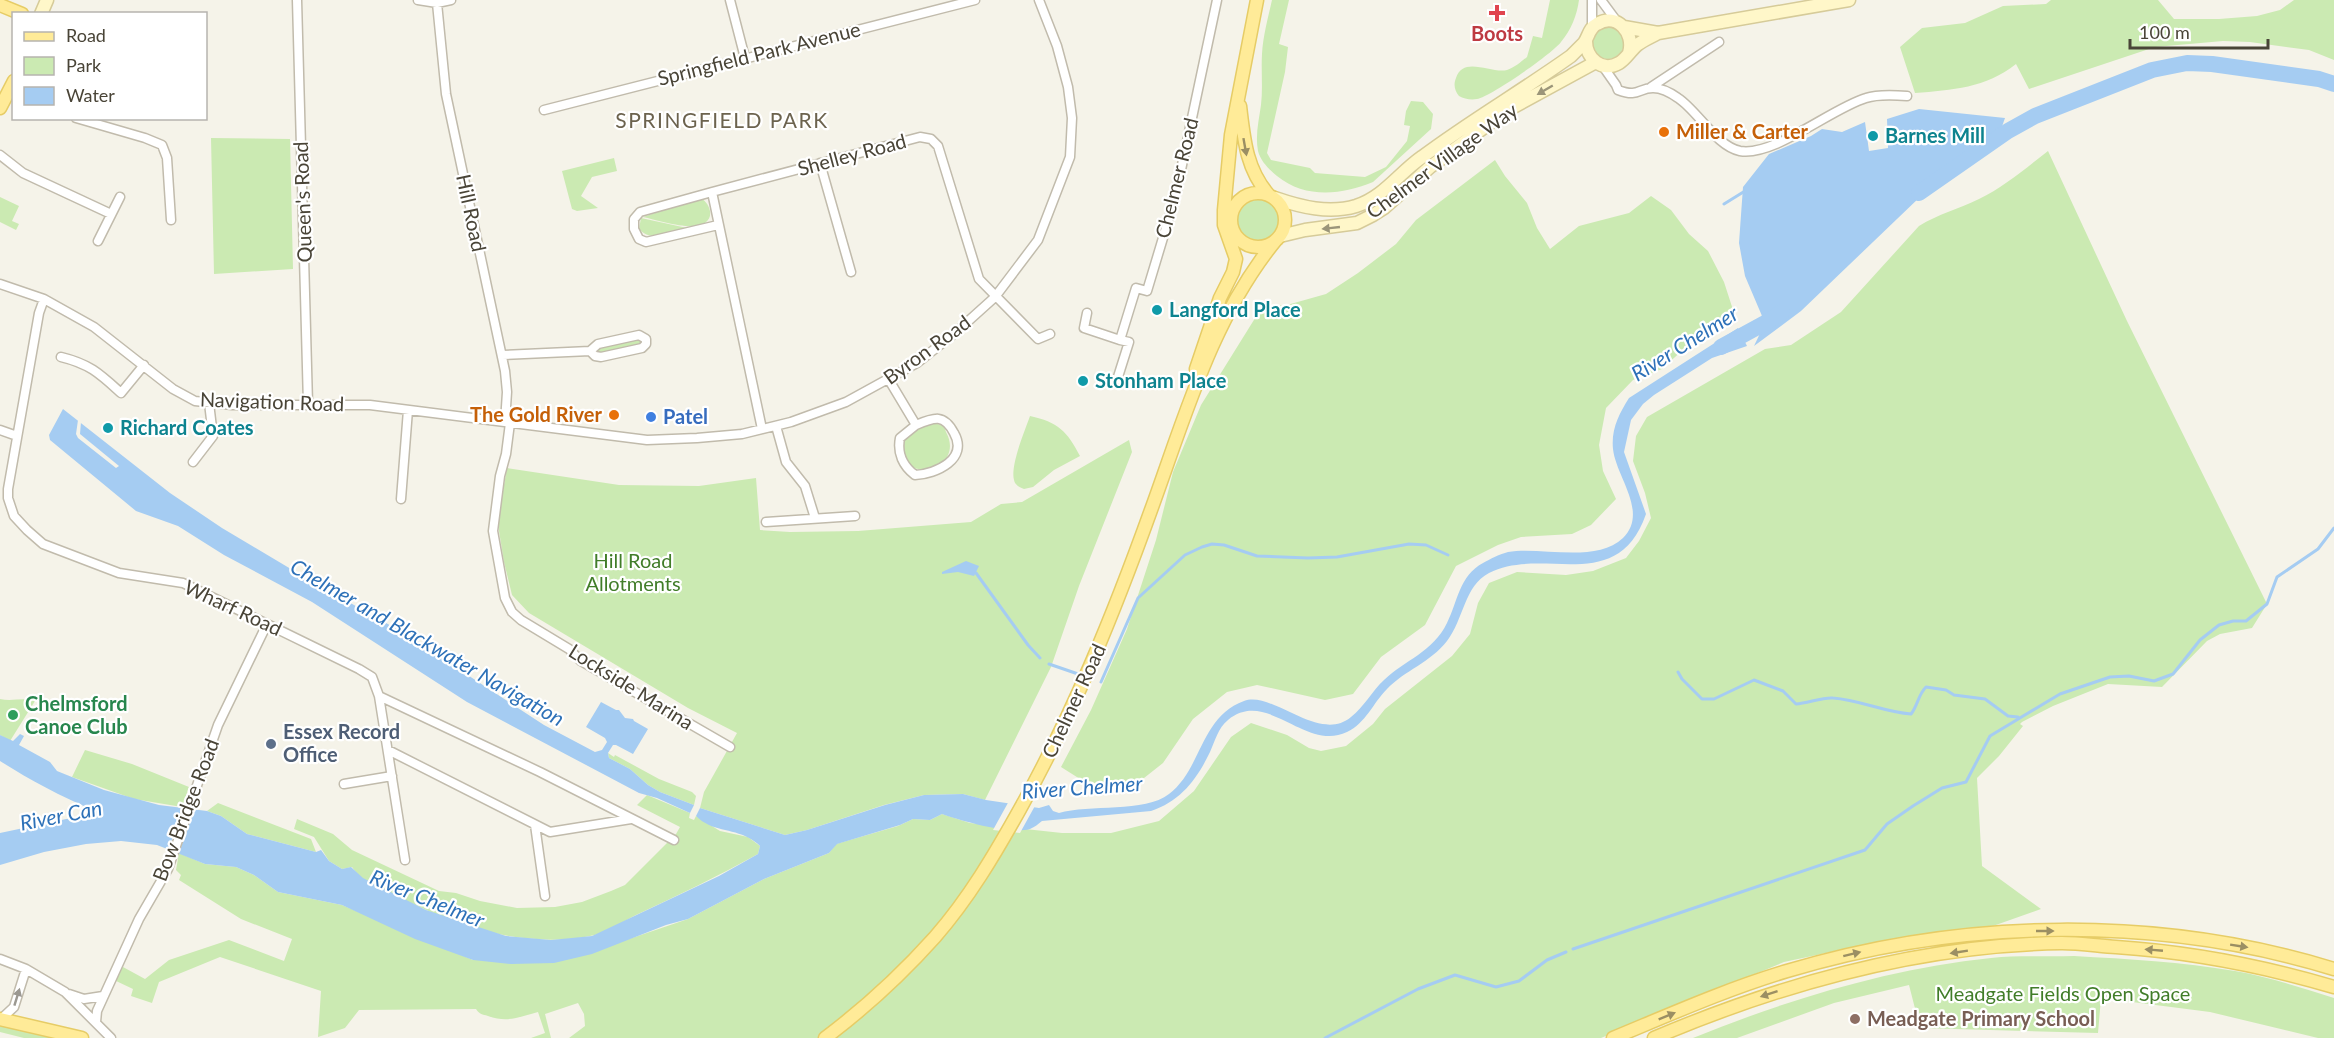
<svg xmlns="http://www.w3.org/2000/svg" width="2334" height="1038" font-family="Lato,sans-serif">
  <rect width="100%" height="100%" fill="#f5f3e9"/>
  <path fill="#cbeab2" d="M1272,0H1289L1279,44L1288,47L1285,72L1267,153L1271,160L1310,168L1315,173L1365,177L1386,167L1407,141L1410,126L1404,125L1406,111L1411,101L1423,102L1433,114L1431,129L1373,182C1342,195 1305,199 1277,176C1269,169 1261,162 1258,151C1255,135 1259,120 1261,105C1263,88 1261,71 1262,54C1263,36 1268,18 1272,0Z
    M1550,0H1579C1577,15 1571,30 1561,42C1552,54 1490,97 1477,99C1471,100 1464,99 1459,96C1455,91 1453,85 1456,78C1463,55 1492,74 1507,70C1514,68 1522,61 1527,57L1533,36L1542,38Z
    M2051,0H2158L2174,19H2219L2257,16L2280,10L2294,0H2334V60L2309,50L2250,42L2223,41L2155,47L2029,89L2016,64C1986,88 1952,90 1915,93L1900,47L1922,28L1965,23L2003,6L2046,4Z
    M1592 43a16 16 0 1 1 32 0a16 16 0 1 1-32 0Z
    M211,138L290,139L293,269L214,274Z
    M2048,151L2127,321L2267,604L2252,628L2220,634L2207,641L2162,687L2108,684L2053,706L2022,722L2020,724L2023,726L1999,756L1977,778L1982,866L2041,909L1993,926L1882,941L1784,962L1601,1038H569L585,1026L584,1014L578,1003L545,1014L551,1038H531L545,1033L538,1012C519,1017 508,1023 488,1016C482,1014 480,1015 476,1009L359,1010L345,1028L318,1037L321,991L220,957L159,982L152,1003L131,996L133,989L114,980L123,967L145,979L169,960L229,940L284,961L292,939L241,919L179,880L181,875L176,870L179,853L205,864L236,867L254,875L278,892L342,905L473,960L629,939L688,919L764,879L829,853L836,844L898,826L913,819L930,820L942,814L970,823L1062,833H1111L1159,821L1194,791L1231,737L1251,723L1287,735L1309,748L1321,751L1346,746L1373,724L1385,709L1452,656L1470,634L1478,603L1489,583L1517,572L1566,575L1593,571L1626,558L1639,541L1651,518L1645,493L1633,461L1636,436L1647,417L1765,349L1791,345L1841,312L1919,226C1938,214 1959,209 1979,199C2004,187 2026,168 2048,151Z
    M614,158L617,171L592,177L581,196L598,208L577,211L572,209L562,171Z
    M1495,160L1505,176L1527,203L1537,228L1550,249L1579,226L1629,213L1651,196L1671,210L1689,234L1708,251L1724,282L1735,316L1719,331L1687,346L1662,369L1633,380L1606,408L1599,445L1603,471L1616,499L1591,525L1572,534L1521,537L1498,545L1456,566L1425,625L1381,657L1353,694L1325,700L1257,685L1227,692L1193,719L1163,763L1139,782L1098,784L1080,779L1061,767L1091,710L1127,629L1156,540L1173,472L1201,405L1262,307L1287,305L1326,294L1358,273L1396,244L1416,220Z
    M0,197L19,206L12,221L19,224L16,230L0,222Z
    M701,198C709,203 715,216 705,223C693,232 658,220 643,217Z
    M1237 220a21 21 0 1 1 42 0a21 21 0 1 1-42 0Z
    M641,218L687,228C671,233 651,243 639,229Z
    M639,338L642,343L640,345L601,354L595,352V349Z
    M1030,416C1058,422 1067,431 1080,456L1054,470L1033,487L1024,489C1019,487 1015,485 1014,480C1010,466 1025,430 1030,416Z
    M927,424C930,424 937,423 941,425C944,426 945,429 946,432C961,459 930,479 908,465L902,447L907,435Z
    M1129,440L1132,452L1079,586L1051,667L985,800L963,794L924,795L884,805L807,830L785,835L700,808L704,792L737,733L688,708L529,613L512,595L504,562L499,531V513L507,468L619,485L699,486L756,478L760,530L790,532L858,531L971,522L1001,504L1022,502Z
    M0,699C12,702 23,697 35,701L10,741L0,735Z
    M85,750L132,764L189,787L182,807L134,799L72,777Z
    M608,753L614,757L615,755L659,779L692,792L696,796L694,805L660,792L648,785L630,769L609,758Z
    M647,795L690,813L689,818L694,820L696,816L720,831L748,837L760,846L758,854C718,876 677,896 636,915C622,922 605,934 590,936C534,947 473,932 422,908C399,898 366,888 352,867L342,869L329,861L314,837L294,829L297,819L333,834L352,850L439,891L456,893L480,901L517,908L555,907L582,902L611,891L625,885L676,834L680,827L637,805Z
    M218,803L311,839L316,852L247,834L221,816L207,811Z
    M2074,956C2128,959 2182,962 2235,971C2269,977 2302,988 2334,998V1038H2318L2210,1012L2101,998L2098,1033L1920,1028L1909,985L1834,1003L1737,1038H1693C1789,999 1888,969 1991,958C2018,955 2046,957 2074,956Z
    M0,1026L57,1038H24L0,1032Z"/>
  <path fill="#a5ccf2" d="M1919,109L2005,118L1998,138L1947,170L1934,184L1936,185L1921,196L1801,311L1754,346L1765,323L1745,276L1739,243L1743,187L1769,154L1811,136L1822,129L1842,132L1865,122L1869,151L1888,148L1887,119Z
    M1738,328L1747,346L1712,358L1654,395L1643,404L1631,420L1624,452L1646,514C1617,597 1543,545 1489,573C1464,586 1464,619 1447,641C1431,662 1404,671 1387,689C1373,703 1366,723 1347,732C1305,752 1267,688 1228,720C1218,728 1215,741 1210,752C1197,779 1181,801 1151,811L1042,821C1038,824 1035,827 1030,829C1010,835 962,821 942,814L930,820L913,819L900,825L837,844L829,853L764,879L688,919L666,925L592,954L554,963L511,964L473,960L415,939L342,905L278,892L254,875L236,867L205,864L157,845L121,841L86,844L44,852L0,865V833L90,814L93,810C60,796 30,780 0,761V735L13,741L20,734L24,736L19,745L50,762L57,771L104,790L159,805L207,811L221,816L247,834L316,852L321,850L329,861L342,869L351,867L363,878L426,910L506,936L551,940L592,936L719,876L758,854L760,846C757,843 753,840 749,838C731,828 712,832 696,816L700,808L785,835L807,830L885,805L924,795L963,794L986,800L1039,808L1049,805L1053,811L1059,813C1089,804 1145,813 1169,794C1202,769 1200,717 1244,701C1272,690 1319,744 1351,717C1364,707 1372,691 1384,680C1405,660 1433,652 1447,623C1458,601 1459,576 1483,563C1490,559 1500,554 1508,552C1540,546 1596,564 1623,538C1649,512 1616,477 1613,449C1611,429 1619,414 1629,398Z
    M63,409L170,493L222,528L306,578L402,632L544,725L595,752L602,750L607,742L605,738L586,727L601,702L616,710H619L625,718L633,719L634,721L648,729L633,754L616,745H613L608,753L609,758L630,769L648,785L660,792L694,805L690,813L657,798L639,793L467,702L312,602L224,555L178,526L136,511L50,440L49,435Z
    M966,561L979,566L974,576L958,572L942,574V572Z"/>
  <path fill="#f5f3e9" d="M78,420L81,422L80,434L119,466L116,468L78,438L76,434Z
    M1009,801L1036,804L1020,833L993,830Z
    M183,804L195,806L178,856L168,852Z"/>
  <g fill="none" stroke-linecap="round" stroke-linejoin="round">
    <path stroke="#a5ccf2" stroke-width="3" d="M1997,129L2008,131
      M1724,204L1745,191
      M976,573L1028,645L1040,658
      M1049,664L1081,675
      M1678,672L1682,679L1702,699H1714L1754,680L1783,691L1796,704C1808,703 1823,697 1833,698C1860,700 1884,712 1911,714C1918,705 1918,695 1926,687L1946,690L1954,695L1985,699L2008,716L2018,717
      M1101,682L1138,598L1185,555L1202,547L1212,544L1224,545L1257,556L1308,558L1337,557L1409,544L1426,545L1448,555
      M1573,949L1865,850L1887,824L1913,806L1942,788L1966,782L1990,736L2060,694L2110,677L2129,676L2154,681L2173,674L2200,640L2219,625L2233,621H2246L2267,604L2277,577L2318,549L2334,528
      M1325,1038L1418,989L1455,975L1496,987L1519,981L1547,960L1566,952"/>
    <path stroke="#a5ccf2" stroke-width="16" d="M1919,193L2008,131L2035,116L2152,70L2187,63L2212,64L2319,79L2334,84
      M1721,347L1765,323L1782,312"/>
    <defs>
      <path id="street" d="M297,0L308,404
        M418,0L437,3L451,0
        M730,0L745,58
        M1601,0L1618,23
        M437,3L446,94L505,371L507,392L505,422
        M1592,28V0
        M1602,65L1616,85L1618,90C1639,98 1638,88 1653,88C1661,88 1671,93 1678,98C1698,111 1716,146 1740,151C1774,157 1832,108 1866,98C1878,94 1894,95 1907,96
        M1651,87L1719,42
        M544,110L975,0
        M76,118L145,138L162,145L167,158L171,220
        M0,155L23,173L111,214
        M820,163L851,272
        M712,192L640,212L634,219V229L639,239L646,242L718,225
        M98,241L120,197
        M0,284L44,299L94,327L173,389L195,401L232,405H370L647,440L697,438L742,434L791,422L846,402L917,363L955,333L995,297L1038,240L1070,157L1072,118L1068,87L1057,46L1039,0
        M44,299L39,313L8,489V498L14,516L27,530L43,544L119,573L183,583L359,669L372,677L379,696L540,772L674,840
        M1087,313L1084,328L1120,340L1136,288L1147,291L1175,198L1217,0
        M502,355L590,351L598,344L639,335L646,339V344L642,348L601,357L595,356L590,351
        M61,357C90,364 100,374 121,393L144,365
        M889,380L916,425C935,417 944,414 954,433C969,459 936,474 915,475C903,466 897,453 900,438L916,425
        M1117,380L1129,342L1120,340
        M510,423L506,454L500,476L493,531L505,598L512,612L521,620L569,649L581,661L730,747
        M776,426L786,462L805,486L815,518
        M762,429L712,192L920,137L931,139L938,146L979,279L1038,339L1050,334
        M0,430L17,436
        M193,462L213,436L209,403
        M401,499L408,410
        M766,522L855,516
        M379,696L405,860
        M388,750L550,832L631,819
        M344,784L392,776
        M535,825L545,896
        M0,959L26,969L65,992L111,1038
        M69,994L84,999L103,996
        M0,1020L14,1007L26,969
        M96,1022L97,1011L139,919L168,869L218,725L267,624"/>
      <path id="secondary" d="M41,14L47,0
        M1624,27L1658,33L1849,0
        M1586,41C1586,58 1602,73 1619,63C1626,59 1630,51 1637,45C1643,40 1651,37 1658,33
        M1275,198C1301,207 1329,214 1356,206C1384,197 1399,173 1422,157C1470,121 1522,91 1571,56C1575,52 1580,47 1584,43C1589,36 1589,28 1597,24C1617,12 1635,33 1629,53
        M1280,236L1305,230L1357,223L1373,215L1384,208L1430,167L1508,110L1596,62"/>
      <path id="primary" d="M0,5L22,14
        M1240,106C1244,139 1246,168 1268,194
        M0,108L14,81
        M1231 220a27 27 0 1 1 54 0a27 27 0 1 1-54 0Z
        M1196,369L1220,298L1233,272L1236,259L1224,225V210L1231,135L1257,0
        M0,1019L82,1038
        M825,1038C865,1008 901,975 935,937C969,898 995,854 1020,809C1073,714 1114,613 1151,510C1185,417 1212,318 1276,240
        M1613,1038C1671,1014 1727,989 1787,971C1963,918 2158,915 2334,969
        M1654,1038C1783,983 1921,945 2062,943C2080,943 2099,946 2116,947C2191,952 2263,966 2334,987"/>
    </defs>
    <use href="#street" stroke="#c1bbac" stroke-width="11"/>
    <use href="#secondary" stroke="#d6cb99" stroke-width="15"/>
    <use href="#primary" stroke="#e6cc66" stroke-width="15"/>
    <use href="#street" stroke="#fff" stroke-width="8"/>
    <use href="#secondary" stroke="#fff7c9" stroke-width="12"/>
    <use href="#primary" stroke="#ffeb98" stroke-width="12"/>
  </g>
  <defs><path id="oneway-solid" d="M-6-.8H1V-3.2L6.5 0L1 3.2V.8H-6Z" transform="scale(1.5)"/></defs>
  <g fill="#9b9579">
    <use href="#oneway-solid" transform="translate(1545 90) rotate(150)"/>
    <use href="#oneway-solid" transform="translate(1331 228) rotate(174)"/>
  </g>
  <g fill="#9b8f63">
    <use href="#oneway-solid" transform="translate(1245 147) rotate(80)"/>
    <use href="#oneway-solid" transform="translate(2045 931)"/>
    <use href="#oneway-solid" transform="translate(2239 946) rotate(9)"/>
    <use href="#oneway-solid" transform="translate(2154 950) rotate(-175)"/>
    <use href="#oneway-solid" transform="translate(1959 952) rotate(171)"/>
    <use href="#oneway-solid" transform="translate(1852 954) rotate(-14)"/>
    <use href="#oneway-solid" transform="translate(1769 994) rotate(162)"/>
    <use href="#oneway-solid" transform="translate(1667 1016) rotate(-22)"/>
  </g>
  <use fill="#9b9891" href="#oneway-solid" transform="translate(17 997) rotate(-73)"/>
  <path fill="#e0444e" stroke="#fff" stroke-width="2" d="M1494 4h6v6h6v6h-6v6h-6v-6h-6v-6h6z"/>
  <g fill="#e8710a" stroke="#fff" stroke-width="2">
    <circle cx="1664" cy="132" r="6"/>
    <circle cx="614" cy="415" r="6"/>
  </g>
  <g fill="#0f9aa8" stroke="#fff" stroke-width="2">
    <circle cx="1873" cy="136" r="6"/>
    <circle cx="1157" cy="310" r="6"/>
    <circle cx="1083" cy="381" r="6"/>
    <circle cx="108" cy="428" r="6"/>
  </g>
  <circle fill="#3f7fe0" stroke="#fff" stroke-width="2" cx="651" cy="417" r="6"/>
  <circle fill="#2e9e5b" stroke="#fff" stroke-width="2" cx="13" cy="715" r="6"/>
  <circle fill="#5c6f8a" stroke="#fff" stroke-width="2" cx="271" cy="744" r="6"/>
  <circle fill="#8d6e63" stroke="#fff" stroke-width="2" cx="1855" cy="1019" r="6"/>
  <g text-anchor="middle" stroke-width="4.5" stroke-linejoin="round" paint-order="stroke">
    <g font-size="20" font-weight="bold" fill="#be3a42" stroke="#fff">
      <text x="1497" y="41">Boots</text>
    </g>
    <g font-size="20" fill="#494437" stroke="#fff">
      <text transform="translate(759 54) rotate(-14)" y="7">Springfield Park Avenue</text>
      <text transform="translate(852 155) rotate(-15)" y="7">Shelley Road</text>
      <text transform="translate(1442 161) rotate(-36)" y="7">Chelmer Village Way</text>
      <text transform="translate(1177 178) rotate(-76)" y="7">Chelmer Road</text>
      <text transform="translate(303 202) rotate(-92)" y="7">Queen's Road</text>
      <text transform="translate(471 213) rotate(78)" y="7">Hill Road</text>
      <text transform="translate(927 350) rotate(-36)" y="7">Byron Road</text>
      <text transform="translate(272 402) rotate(2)" y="7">Navigation Road</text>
      <text transform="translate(233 608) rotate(25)" y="7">Wharf Road</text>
      <text transform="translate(631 687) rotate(32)" y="7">Lockside Marina</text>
      <text transform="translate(1074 701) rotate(-65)" y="7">Chelmer Road</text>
      <text transform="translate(186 810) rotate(-69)" y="7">Bow Bridge Road</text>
    </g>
    <g font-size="20" font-weight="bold" fill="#c56008" stroke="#fff" text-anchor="start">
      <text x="1676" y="139">Miller &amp; Carter</text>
      <text x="602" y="422" text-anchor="end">The Gold River</text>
    </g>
    <g font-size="20" font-weight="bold" fill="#0d838f" stroke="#fff" text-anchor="start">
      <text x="1885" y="143">Barnes Mill</text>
      <text x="1169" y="317">Langford Place</text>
      <text x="1095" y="388">Stonham Place</text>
      <text x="120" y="435">Richard Coates</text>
    </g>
    <g font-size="20" font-weight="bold" fill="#366cbe" stroke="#fff" text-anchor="start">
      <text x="663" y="424">Patel</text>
    </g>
    <g font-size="20" fill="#417d29" stroke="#fff">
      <text x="633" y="568">Hill Road<tspan x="633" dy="23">Allotments</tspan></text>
      <text x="2063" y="1001">Meadgate Fields Open Space</text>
    </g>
    <g font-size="20" font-weight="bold" fill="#27864d" stroke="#fff" text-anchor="start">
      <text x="25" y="711">Chelmsford<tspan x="25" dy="23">Canoe Club</tspan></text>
    </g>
    <g font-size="20" font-weight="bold" fill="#4e5e75" stroke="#fff" text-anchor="start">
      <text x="283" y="739">Essex Record<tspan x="283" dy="23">Office</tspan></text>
    </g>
    <g font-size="20" font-weight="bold" fill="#785e54" stroke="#fff" text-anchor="start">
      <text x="1867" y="1026">Meadgate Primary School</text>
    </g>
    <g font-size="21" letter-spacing="1.5" fill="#6c634e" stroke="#fff">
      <text x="722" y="128">SPRINGFIELD PARK</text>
    </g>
    <g font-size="21" font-style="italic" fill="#2d71b8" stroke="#fff">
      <text transform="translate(1685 344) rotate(-32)" y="7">River Chelmer</text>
      <text transform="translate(427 643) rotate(30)" y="7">Chelmer and Blackwater Navigation</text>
      <text transform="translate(1082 788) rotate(-4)" y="7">River Chelmer</text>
      <text transform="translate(61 816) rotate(-11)" y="7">River Can</text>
      <text transform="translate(427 899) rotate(22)" y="7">River Chelmer</text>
    </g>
  </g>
  <rect x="12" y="12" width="195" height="108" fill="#ffffff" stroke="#b6b4af" stroke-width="1.5"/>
  <rect x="24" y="32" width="30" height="9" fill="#ffeb98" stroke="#b6b4af" stroke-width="1.5"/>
  <text x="66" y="42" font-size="18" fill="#494437">Road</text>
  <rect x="24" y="57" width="30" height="18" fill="#cbeab2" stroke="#b6b4af" stroke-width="1.5"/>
  <text x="66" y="72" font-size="18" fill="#494437">Park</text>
  <rect x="24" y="87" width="30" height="18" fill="#a5ccf2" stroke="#b6b4af" stroke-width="1.5"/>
  <text x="66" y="102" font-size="18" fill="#494437">Water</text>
  <path d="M2130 39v9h138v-9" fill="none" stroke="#494437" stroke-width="3"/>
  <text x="2139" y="39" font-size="18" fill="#494437" stroke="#ffffff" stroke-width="4.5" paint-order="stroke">100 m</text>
</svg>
